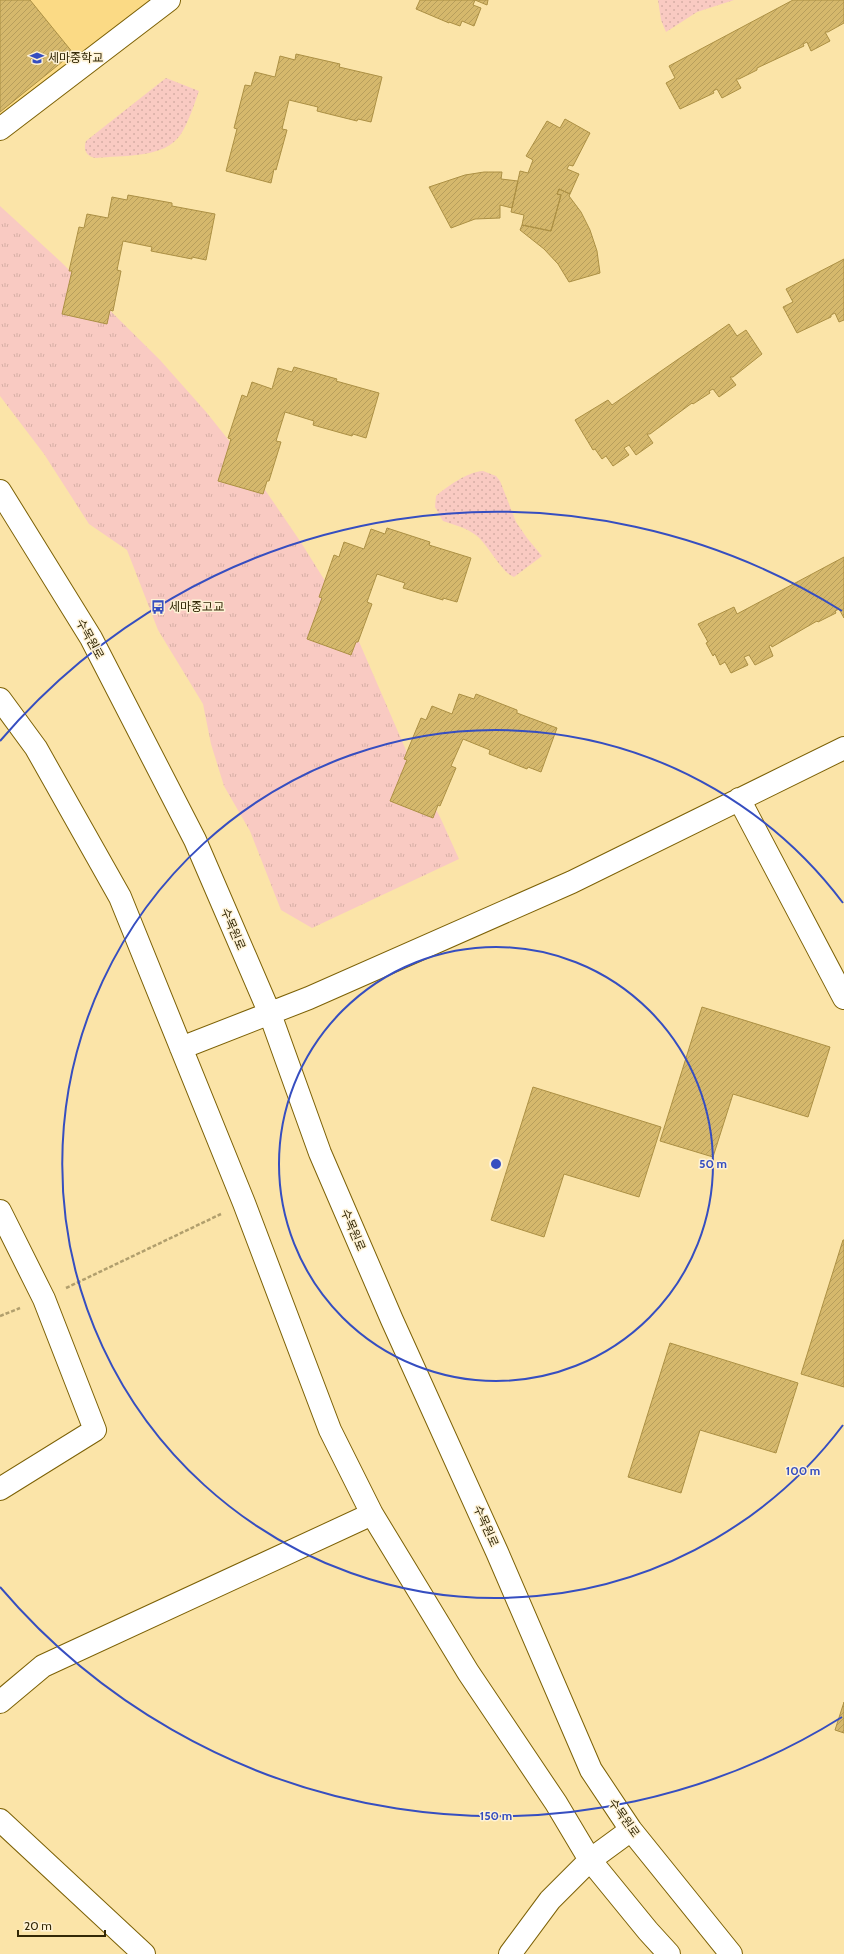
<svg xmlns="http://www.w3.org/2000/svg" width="844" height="1954" font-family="Cabin,'Noto Sans KR',sans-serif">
  <defs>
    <pattern id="grass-tufts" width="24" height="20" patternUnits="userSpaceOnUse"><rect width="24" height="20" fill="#f9cac2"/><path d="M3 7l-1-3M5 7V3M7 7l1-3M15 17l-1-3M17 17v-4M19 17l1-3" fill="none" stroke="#d6aea5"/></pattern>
    <pattern id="park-dots" width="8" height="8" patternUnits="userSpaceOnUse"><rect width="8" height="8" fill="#f9cac2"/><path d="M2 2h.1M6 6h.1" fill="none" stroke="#d6aea5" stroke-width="1.8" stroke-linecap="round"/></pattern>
    <pattern id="building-hatch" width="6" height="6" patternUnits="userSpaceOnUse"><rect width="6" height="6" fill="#d5b86c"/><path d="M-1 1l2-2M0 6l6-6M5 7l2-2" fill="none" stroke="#b79e5c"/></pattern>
  </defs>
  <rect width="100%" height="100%" fill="#fbe4a8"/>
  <path fill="#fbda85" d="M0,0H150L0,116Z"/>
  <path fill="url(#grass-tufts)" d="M0,206L60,261L160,360L207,413L246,462L300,541L327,584L357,637L415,771L440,817L459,859L312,928L281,910L250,831L224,786L211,744L203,704L158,630L127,550L89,524L44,454L0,396Z"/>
  <path fill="url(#park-dots)" d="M658,0H734L697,12L666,32L661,20Z
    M166,78L199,91C194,105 189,121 181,134C165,159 122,155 96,158C86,157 83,149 86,141Z
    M483,471L496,476L500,481L516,522L527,538L542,556L514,577C502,573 489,546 477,536C467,528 455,525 443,521L435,507L436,496C448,486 467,472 483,471Z"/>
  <path fill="url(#building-hatch)" stroke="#ac9044" d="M0,0H30L73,53L0,112Z
    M420,0H488L487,5L475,0L473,5L481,8L474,26L462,21L460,26L449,22V23L416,9Z
    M793,0H844V23L828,32H825L830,41L811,51L807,42L803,44L804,46L757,68V70L739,79H736L741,88L722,98L717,89L713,91L714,93L680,109L666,83L675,78L669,66Z
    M296,54L340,64L339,67L382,77L371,122L358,119L357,121L317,111L318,107L289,100L282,129L287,130L276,170L274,169L271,183L226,171L237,129L234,128L245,85L251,86L255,72L275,77L280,56L295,60Z
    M565,119L590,133L573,166L569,165L567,169L579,174L570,194L559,189L557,194L561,195L551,231L522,225L524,215L511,212L520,171L528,173L533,160L526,156L547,121L560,128Z
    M484,172H502L501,179L518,181L512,208L500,205V218L475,219L451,228L429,187L465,175Z
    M559,189L570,194L569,196L581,212L590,230L597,251L600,273L569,282L558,264L544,249L520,230L522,225L551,231L561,195L557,194Z
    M128,195L172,203V206L215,214L206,260L192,257V259L151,251L152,247L123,241L117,270L121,271L113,311L110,310L107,324L62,314L72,271H69L79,227L84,228L87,214L108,218L112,197L127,200Z
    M844,259V320L839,322L835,313L831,315V317L797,333L783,307L793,302L786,289Z
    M729,324L737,336L746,330L762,354L733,377H730L736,385L719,397L713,389L709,391L710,393L693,404L692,403L650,434H647L653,443L636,455L629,445L624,448L629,455L613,466L606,456L602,459L595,449L593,450L575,420L608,400L612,405Z
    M294,367L337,379L336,381L379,393L366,438L353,434L352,436L313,425L314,421L285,412L276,441L281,442L269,481H267L263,494L218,481L231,439L228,438L242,395L247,397L252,382L272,389L278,368L292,372Z
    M387,528L430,542L429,545L471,558L457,602L443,598V600L403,588L405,583L377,574L367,602L372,604L358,642H356L351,655L307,639L322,598L319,597L334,555L339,557L344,542L364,549L371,529L385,534Z
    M844,557V618L839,609L835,611L836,613L818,622L817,621L772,647L771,645L769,646L773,656L755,665L749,655L744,657L748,665L731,673L725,662L720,665L715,654L713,656L706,643L708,642L698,624L734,607L737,614Z
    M459,694L474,699L476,694L517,710V713L557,728L541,772L528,767L527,769L489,754L490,750L463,739L451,766L456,768L440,806L438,805L433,818L390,801L407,760L404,759L421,718L426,720L432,706L452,714Z
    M702,1007L830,1047L808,1117L733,1094L713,1157L660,1141Z
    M533,1087L661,1127L639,1197L564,1174L544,1237L491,1220Z
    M843,1240H844V1387L801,1374Z
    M670,1343L798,1383L776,1453L700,1430L681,1493L628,1477Z
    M844,1702V1733L835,1730Z"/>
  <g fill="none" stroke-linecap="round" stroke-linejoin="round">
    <defs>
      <path id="minor" d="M0,129L169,0
        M0,491L91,638L195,840L270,1014L320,1153L392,1320L497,1552L591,1770L631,1830L731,1954
        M0,699L36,748L120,897L244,1203L330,1430L372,1514L468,1672L556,1803L590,1860L648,1931L669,1954
        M739,799L844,998
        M181,1048L309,998L572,882L844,748
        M0,1211L44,1299L95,1430L0,1489
        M0,1702L43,1666L372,1514
        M0,1820L144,1954
        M510,1954L550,1900L590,1860L631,1830"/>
    </defs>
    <use href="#minor" stroke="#7c6106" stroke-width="24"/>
    <path stroke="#b19f6d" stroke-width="2.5" stroke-dasharray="4 2" stroke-linecap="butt" d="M66,1288L221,1214
      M0,1316L20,1308"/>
    <use href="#minor" stroke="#fff" stroke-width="22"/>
  </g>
  <g fill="none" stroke="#364ec0" stroke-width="2">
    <circle cx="496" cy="1164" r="217"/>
    <path d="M843 1425A434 434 0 1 1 843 903"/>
    <path d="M842 1717A652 652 0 0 1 0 1587M0 741A652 652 0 0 1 842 611"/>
  </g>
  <defs>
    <symbol id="school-bare" viewBox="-9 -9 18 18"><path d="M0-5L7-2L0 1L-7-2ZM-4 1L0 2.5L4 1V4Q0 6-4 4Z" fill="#364ec0" stroke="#fef2d5" stroke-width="2.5" paint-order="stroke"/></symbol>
    <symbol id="bus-bare" viewBox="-9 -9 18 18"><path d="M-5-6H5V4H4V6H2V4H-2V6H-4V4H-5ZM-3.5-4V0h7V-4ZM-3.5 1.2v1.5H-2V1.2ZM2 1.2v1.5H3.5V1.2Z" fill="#364ec0" stroke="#fef2d5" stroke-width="2.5" paint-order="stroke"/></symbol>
  </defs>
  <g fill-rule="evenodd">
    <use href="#school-bare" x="27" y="48" width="20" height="20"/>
    <use href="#bus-bare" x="148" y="597" width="20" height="20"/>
  </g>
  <g text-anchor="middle" stroke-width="3" stroke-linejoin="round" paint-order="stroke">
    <g font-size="12" fill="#332807" stroke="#fef2d5" text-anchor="start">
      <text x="48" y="62">세마중학교</text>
      <text x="169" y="611">세마중고교</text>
    </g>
    <g font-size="12" fill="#332807" stroke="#fef2d5">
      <text transform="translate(90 639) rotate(61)" y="4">수목원로</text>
      <text transform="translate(233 929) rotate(67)" y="4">수목원로</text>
      <text transform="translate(353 1230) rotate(67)" y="4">수목원로</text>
      <text transform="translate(486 1526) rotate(66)" y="4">수목원로</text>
      <text transform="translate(624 1818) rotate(55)" y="4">수목원로</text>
    </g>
  </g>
  <circle cx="496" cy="1164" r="6" fill="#364ec0" stroke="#fef2d5" stroke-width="2"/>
  <g font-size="12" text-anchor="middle" font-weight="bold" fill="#364ec0" stroke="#fef2d5" stroke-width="3" stroke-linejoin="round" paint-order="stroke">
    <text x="713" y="1168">50 m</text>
    <text x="803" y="1475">100 m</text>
    <text x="496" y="1820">150 m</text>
  </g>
  <path d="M18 1930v6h87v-6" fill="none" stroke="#332807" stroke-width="2"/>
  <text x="24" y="1930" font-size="12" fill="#332807" stroke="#fef2d5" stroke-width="3" paint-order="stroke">20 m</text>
</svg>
